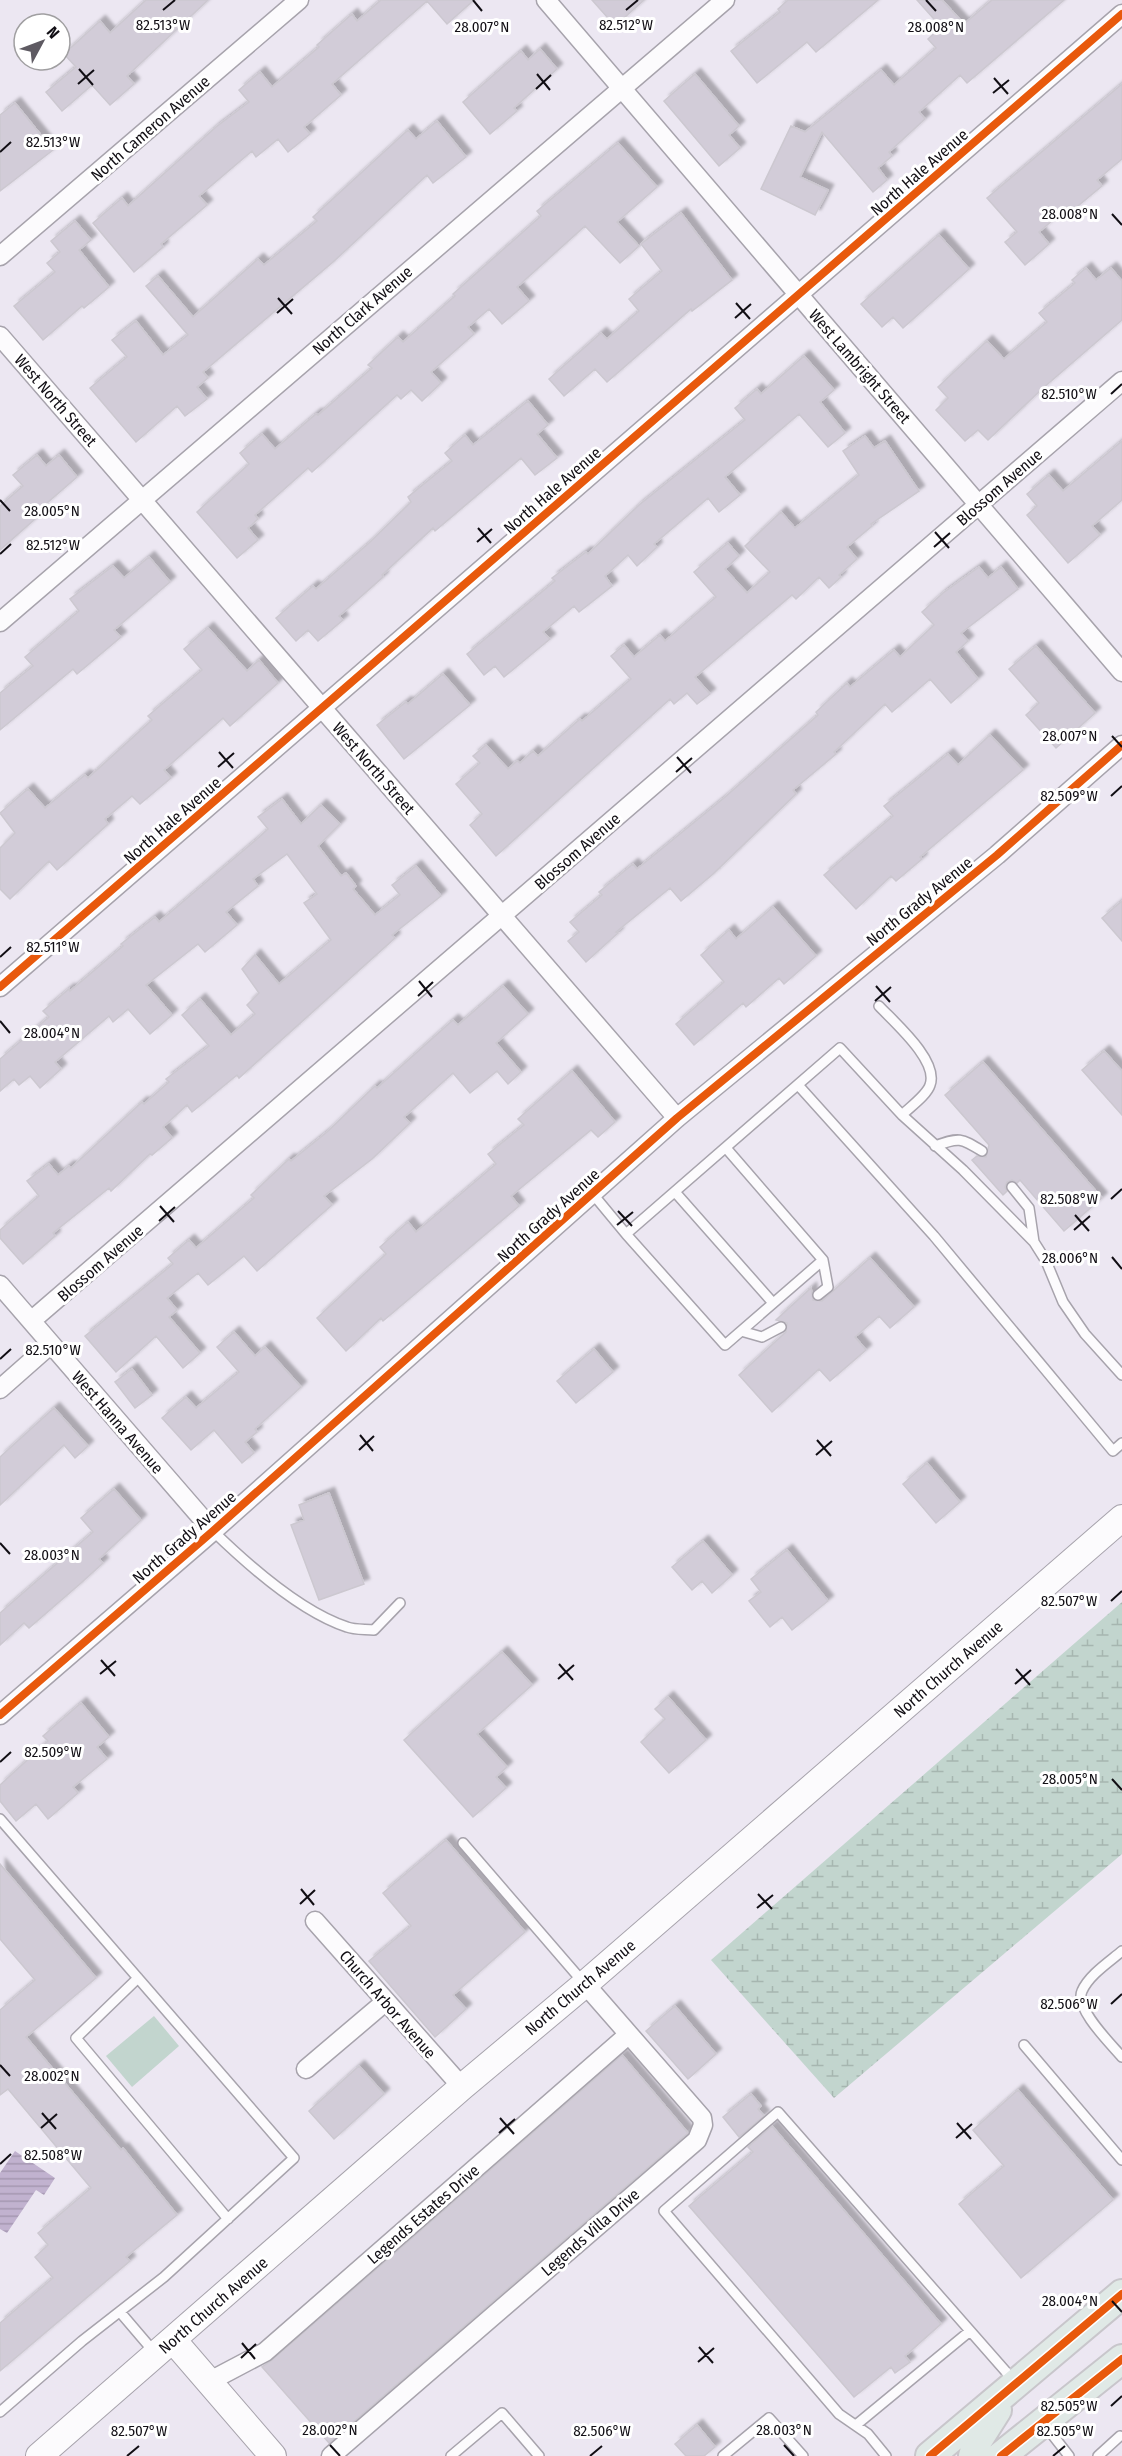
<svg xmlns="http://www.w3.org/2000/svg" width="1122" height="2456" font-family="'Fira Sans Condensed',sans-serif">
  <defs>
    <pattern id="wetland-marsh" width="20" height="14" patternUnits="userSpaceOnUse" patternTransform="scale(1.5)"><rect width="20" height="14" fill="#c2d5ce"/><path d="M1 5h8M5 5V1M11 12h8M15 12V8" fill="none" stroke="#a6b6b0"/></pattern>
    <pattern id="water-rules" width="6" height="5" patternUnits="userSpaceOnUse" patternTransform="scale(1.5)"><rect width="6" height="5" fill="#c1b2cf"/><path d="M0 2.5h6" fill="none" stroke="#a598b1"/></pattern>
    <filter id="shadow"><feDropShadow dx="5.5" dy="-5.5" stdDeviation="1.5" flood-color="#0004"/></filter>
  </defs>
  <rect width="100%" height="100%" fill="#ece7f2"/>
  <path fill="url(#wetland-marsh)" d="M1122,1602V1854L834,2098L711,1960Z"/>
  <path fill="#c2d5ce" d="M154,2016L179,2046L132,2087L106,2056Z"/>
  <path fill="url(#water-rules)" d="M15,2151L55,2178L44,2195L36,2190L7,2233L0,2229V2173Z"/>
  <path fill="#d2ccd8" stroke="#ccc8d0" stroke-width="1.5" filter="url(#shadow)" d="M146,0H208L127,76L134,84L110,105L92,85L62,111L46,92L76,67L64,54L100,21L110,33Z
    M381,0H474L447,24L427,1L332,84L341,95L304,127L310,134L288,152L278,139L256,157L252,151L199,196L207,205L161,244L163,247L134,272L93,223L122,198L128,206L216,127L249,102L239,90L260,72L272,87L319,47L317,45L352,14L357,21Z
    M592,0H644L615,26Z
    M788,0H878L816,52L807,42L757,83L731,51L780,12L778,9Z
    M917,0H942L964,24L992,0H1064L967,83L960,75L919,112L925,119L889,152L892,156L878,168L887,180L873,192L822,132L800,177L828,190L815,215L761,189L791,126L805,132L881,70L894,85L936,48L928,39L941,27Z
    M540,49L557,69L514,108L517,111L490,134L463,102L521,51L528,60Z
    M695,74L739,126L729,135L740,148L719,166L664,101Z
    M1122,84V159L1097,180L1102,186L1073,210L1069,206L1039,232L1049,244L1025,265L1005,242L1017,232L987,198Z
    M15,103L53,150L0,191V115Z
    M437,121L466,157L433,183L427,175L333,262L203,372L208,378L197,387L207,399L185,416L177,406L136,442L90,388L127,357L112,340L136,321L163,355L188,335L146,286L158,276L193,317L258,259L264,265L317,221L313,217L408,130L416,139Z
    M618,143L657,187L617,222L639,246L620,263L585,226L517,287L529,301L502,324L489,309L468,327L474,334L431,372L441,383L422,401L411,390L401,399L397,395L312,472L308,468L255,515L258,519L248,528L258,540L237,558L197,512L249,464L240,453L262,434L275,449L316,414L318,415L372,368L368,365L398,337L403,342L455,296L453,294L541,216L537,211Z
    M681,213L732,280L692,311L691,309L607,382L595,369L564,396L549,379L601,333L607,339L639,311L629,299L662,271L641,244Z
    M75,221L91,240L79,250L109,287L84,308L82,306L43,340L14,306L55,272L47,263L60,252L51,241Z
    M939,235L969,269L903,328L893,317L882,327L861,304Z
    M1086,268L1096,280L1111,268L1122,281V320L1043,388L988,440L978,430L965,441L936,410L948,398L938,387L987,341L1004,359L1047,322L1039,313L1075,283L1072,280Z
    M804,356L834,390L820,402L845,433L828,447L799,414L725,477L740,495L719,512L708,498L654,544L657,547L637,566L628,555L605,576L612,586L579,612L574,606L543,632L550,639L504,677L495,666L484,675L467,654L555,581L552,578L586,552L588,554L639,505L745,420L735,408L757,389L761,394Z
    M528,401L548,425L537,434L557,458L535,475L521,458L435,531L433,528L382,575L383,577L339,616L343,620L318,641L308,630L296,641L276,618L313,586L316,589L369,543L411,502L408,497L452,461L445,453L465,435L473,445Z
    M865,436L874,448L885,441L919,491L871,524L872,526L847,547L857,559L839,575L841,577L829,588L819,577L796,599L792,595L695,677L710,694L697,704L687,693L674,704L670,699L496,856L470,825L482,814L456,784L480,763L473,756L486,745L508,769L517,761L520,763L533,751L538,756L580,719L582,721L631,679L611,656L624,645L634,657L660,635L665,641L716,597L694,572L728,543L739,556L725,569L747,593L770,572L745,546L781,512L795,528L859,475L843,451Z
    M1122,441V500L1092,526L1100,535L1068,563L1027,515L1037,506L1027,494L1049,475L1063,491Z
    M37,455L46,466L59,455L77,477L32,516L35,519L0,550V506L23,486L13,475Z
    M149,557L170,582L114,630L121,637L77,674L73,669L0,730V693L33,666L25,657L79,611L70,599L113,566L124,578Z
    M979,567L988,578L1001,567L1018,589L961,633L968,641L956,652L978,679L951,703L930,679L892,712L885,704L834,752L836,754L793,790L796,794L713,874L681,901L670,888L616,932L618,933L586,962L568,941L579,932L570,922L602,895L599,892L633,864L637,869L724,798L818,715L816,712L847,683L850,687L894,650L900,657L934,625L922,612L943,593Z
    M208,628L247,671L259,660L278,683L230,726L223,718L164,770L171,778L140,804L132,796L105,819L108,824L57,870L49,861L10,899L0,889V848L15,833L0,813L28,789L45,808L85,775L88,778L152,720L148,716L202,670L184,649Z
    M1036,646L1095,713L1056,748L1026,715L1039,703L1009,669Z
    M443,674L470,705L404,759L377,725L406,702L408,704Z
    M990,735L1023,770L920,857L922,859L896,881L891,876L856,909L824,875L893,816L884,806L948,754L958,765Z
    M282,799L301,824L321,805L340,824L318,846L341,876L346,873L356,886L353,889L375,915L400,895L392,885L416,866L441,896L392,935L395,938L239,1078L237,1075L192,1112L187,1105L163,1127L172,1138L152,1155L150,1154L111,1191L109,1188L53,1233L55,1236L23,1264L0,1238V1230L39,1196L27,1181L49,1164L58,1175L69,1166L71,1168L142,1102L144,1104L169,1082L166,1079L209,1046L182,1015L200,999L231,1035L255,1014L247,1005L259,993L242,969L255,955L279,984L331,940L304,903L317,894L287,854L253,879L258,886L226,912L237,925L205,952L198,944L146,985L172,1015L150,1034L128,1009L113,1022L109,1016L55,1062L61,1069L40,1088L30,1076L19,1085L14,1079L0,1091V1059L49,1017L43,1011L69,989L70,991L123,946L121,944L155,917L159,922L257,839L268,829L258,817Z
    M1122,901V941L1102,918Z
    M773,907L816,956L784,984L779,978L746,1007L743,1003L694,1045L676,1024L724,982L701,955L729,930L736,939Z
    M503,986L528,1014L496,1043L521,1072L508,1084L497,1071L470,1093L453,1073L404,1117L410,1123L372,1159L324,1196L332,1205L257,1271L244,1256L208,1285L198,1273L167,1298L177,1310L169,1317L200,1353L183,1368L156,1336L116,1372L85,1336L173,1264L168,1258L189,1240L196,1248L254,1198L251,1195L289,1159L291,1161L327,1132L375,1086L377,1088L453,1020L458,1025Z
    M1104,1051L1122,1071V1115L1082,1070Z
    M983,1062L1102,1198L1064,1231L1020,1180L1017,1183L1012,1180L1007,1182L1005,1187L1007,1191L1003,1195L972,1160L977,1156L986,1157L989,1145L945,1095Z
    M572,1071L615,1122L598,1137L591,1130L511,1196L519,1206L383,1321L381,1318L346,1351L317,1318L386,1254L380,1247L408,1222L416,1232L496,1164L488,1154L524,1125L518,1119Z
    M870,1258L914,1307L890,1328L879,1316L855,1337L866,1350L830,1381L819,1369L772,1412L739,1375L786,1332L787,1323L776,1320L811,1288L813,1300L822,1301Z
    M234,1332L255,1356L265,1347L301,1387L255,1429L257,1432L245,1442L254,1453L242,1463L214,1430L191,1450L162,1418L186,1397L196,1408L239,1372L217,1347Z
    M594,1349L613,1372L576,1403L557,1381Z
    M132,1369L152,1395L135,1408L115,1382Z
    M54,1408L88,1446L75,1458L64,1445L0,1505V1457Z
    M927,1463L960,1502L936,1523L903,1484Z
    M114,1489L141,1520L99,1559L103,1563L81,1583L29,1628L24,1623L0,1645V1613L93,1532L81,1518Z
    M329,1493L364,1584L319,1600L291,1525L304,1520L299,1505Z
    M703,1541L732,1575L712,1593L702,1581L692,1590L672,1567Z
    M787,1550L828,1601L792,1630L782,1617L770,1627L749,1601L761,1592L751,1579Z
    M502,1652L532,1685L477,1734L507,1767L496,1777L506,1788L473,1817L404,1740Z
    M668,1697L706,1740L669,1773L641,1742L665,1719L655,1709Z
    M81,1703L109,1737L97,1747L107,1759L73,1787L78,1793L48,1819L36,1804L16,1821L0,1801V1785L48,1741L43,1736Z
    M446,1840L525,1932L453,1995L466,2009L435,2037L369,1961L411,1926L383,1893Z
    M0,1864L96,1978L26,2037L121,2150L123,2148L177,2215L126,2257L130,2261L0,2371V2323L53,2278L35,2257L48,2245L38,2233L91,2188L8,2089L0,2095V2010L35,1980L0,1939Z
    M675,2006L716,2054L688,2079L646,2031Z
    M622,2055L688,2133L329,2443L262,2367L272,2360Z
    M359,2066L384,2094L334,2139L309,2111Z
    M1018,2090L1113,2200L1021,2278L959,2204L1004,2166L973,2130Z
    M751,2094L761,2106L758,2109L764,2116L739,2137L723,2117Z
    M772,2126L941,2324L905,2356L910,2362L895,2373L891,2367L854,2397L689,2206L753,2152L748,2147Z
    M697,2425L715,2447L704,2456H686L675,2444Z"/>
  <g fill="none" stroke-linecap="round" stroke-linejoin="round">
    <defs>
      <path id="lane" d="M879,1006C895,1023 939,1061 930,1085C927,1095 910,1107 902,1115
        M798,1085L934,1236L1113,1451L1122,1443
        M935,1146C959,1137 961,1138 982,1151
        M1012,1187L1029,1208L1034,1242
        M675,1192L773,1303
        M592,1193L626,1234L840,1048L902,1115L963,1170L1034,1242L1046,1261L1063,1302L1085,1334L1122,1375
        M626,1234L725,1345L823,1260L726,1148
        M818,1295L828,1287L823,1260
        M741,1331L762,1337L781,1327
        M213,1531C248,1565 301,1612 347,1627C355,1630 365,1629 374,1630L400,1603
        M0,1819L294,2158L164,2277L82,2341L0,2412
        M463,1843L583,1982
        M1122,1951C1109,1962 1089,1975 1082,1991C1074,2008 1111,2044 1122,2057
        M138,1978L76,2038L228,2219
        M1024,2045L1122,2160
        M120,2312L155,2353
        M1044,2424L1069,2456
        M856,2425L970,2331
        M451,2456L502,2413L539,2456
        M723,2456L769,2418L803,2456
        M886,2456L868,2434L839,2414L664,2211L778,2112L1015,2382
        M1098,2456L1120,2436"/>
      <path id="street" d="M546,0L1122,672
        M0,256L299,0
        M0,336L677,1118
        M0,622L725,0
        M0,987L1122,14
        M0,1285L213,1531
        M31,1321L1122,381
        M0,1389L51,1344
        M0,1715L213,1531L677,1118L997,855L1122,745
        M315,1921L462,2087
        M306,2069L385,2002
        M210,2381L265,2352L628,2035
        M331,2456L697,2140L703,2125L702,2118L585,1984"/>
      <path id="secondary" d="M173,2340L273,2456
        M39,2456L462,2087L585,1984L1122,1518"/>
      <path id="primary" d="M930,2456L1122,2294
        M973,2456L978,2440L997,2410
        M1001,2456L1122,2359"/>
    </defs>
    <use href="#lane" stroke="#a7a3ac" stroke-width="12"/>
    <use href="#street" stroke="#a7a3ac" stroke-width="21"/>
    <use href="#secondary" stroke="#a7a3ac" stroke-width="28"/>
    <use href="#primary" stroke="#c8c6cb" stroke-width="32"/>
    <use href="#lane" stroke="#fcfbfd" stroke-width="9"/>
    <use href="#street" stroke="#fcfbfd" stroke-width="18"/>
    <use href="#secondary" stroke="#fcfbfd" stroke-width="26"/>
    <use href="#primary" stroke="#e0e9e6" stroke-width="28"/>
    <defs>
      <path id="cycleway" d="M0,987L1122,14
        M0,1715L213,1531L677,1118L997,855L1122,745
        M930,2456L1122,2294
        M1001,2456L1122,2359"/>
    </defs>
    <use href="#cycleway" stroke="#fff" stroke-width="11"/>
    <use href="#cycleway" stroke="#e8590c" stroke-width="8"/>
  </g>
  <path fill="none" stroke="#110e14" stroke-width="2" d="M473,0L482,11M926,0L936,11M163,10L175,0M626,10L638,0M79,69L93,85M537,74L550,90M994,78L1008,94M78,84L94,70M536,89L551,75M993,93L1009,80M0,152L11,142M1112,214L1122,225M278,298L292,314M736,303L750,319M277,313L293,299M735,318L751,304M1111,394L1122,384M0,500L10,511M478,528L491,543M935,532L949,548M477,542L492,529M934,547L950,533M0,554L11,544M1112,736L1122,747M219,752L233,768M677,757L691,773M218,767L234,753M676,772L692,758M1111,796L1122,786M0,957L11,947M419,981L432,997M876,986L890,1002M418,996L433,982M875,1001L891,987M0,1021L10,1033M1111,1199L1122,1189M160,1206L174,1222M618,1211L632,1226M1075,1215L1089,1231M159,1221L175,1207M617,1225L633,1212M1074,1230L1090,1216M1112,1257L1122,1269M0,1359L11,1349M360,1435L373,1451M817,1440L831,1456M359,1450L374,1436M816,1455L832,1441M0,1543L10,1554M1111,1601L1122,1591M101,1660L115,1676M559,1664L573,1680M1016,1669L1030,1685M100,1674L116,1661M558,1679L574,1665M1015,1684L1031,1670M0,1762L11,1752M1112,1779L1122,1790M301,1889L314,1905M758,1894L772,1909M300,1904L315,1890M757,1908L773,1895M1111,2004L1122,1994M0,2065L10,2076M42,2113L56,2129M500,2118L514,2134M957,2123L971,2139M41,2128L57,2114M499,2133L515,2119M956,2138L972,2124M0,2164L11,2154M1112,2301L1122,2312M242,2343L255,2359M699,2347L713,2363M241,2358L256,2344M698,2362L714,2348M1111,2406L1122,2396M330,2445L340,2456M784,2445L794,2456M127,2456L139,2446M590,2456L602,2446M1053,2456L1065,2446"/>
  <g text-anchor="middle" stroke-width="6" stroke-linejoin="round" paint-order="stroke">
    <g font-size="16" fill="#110e14" stroke="#fff">
      <text transform="translate(150 128) rotate(-41)" y="6">North Cameron Avenue</text>
      <text transform="translate(919 172) rotate(-41)" y="6">North Hale Avenue</text>
      <text transform="translate(362 310) rotate(-41)" y="6">North Clark Avenue</text>
      <text transform="translate(860 366) rotate(49)" y="6">West Lambright Street</text>
      <text transform="translate(56 400) rotate(49)" y="6">West North Street</text>
      <text transform="translate(999 487) rotate(-41)" y="6">Blossom Avenue</text>
      <text transform="translate(552 490) rotate(-41)" y="6">North Hale Avenue</text>
      <text transform="translate(374 768) rotate(49)" y="6">West North Street</text>
      <text transform="translate(172 820) rotate(-41)" y="6">North Hale Avenue</text>
      <text transform="translate(577 851) rotate(-41)" y="6">Blossom Avenue</text>
      <text transform="translate(919 901) rotate(-39)" y="6">North Grady Avenue</text>
      <text transform="translate(548 1215) rotate(-42)" y="6">North Grady Avenue</text>
      <text transform="translate(100 1263) rotate(-41)" y="6">Blossom Avenue</text>
      <text transform="translate(118 1422) rotate(49)" y="6">West Hanna Avenue</text>
      <text transform="translate(184 1537) rotate(-41)" y="6">North Grady Avenue</text>
      <text transform="translate(948 1669) rotate(-41)" y="6">North Church Avenue</text>
      <text transform="translate(580 1987) rotate(-40)" y="6">North Church Avenue</text>
      <text transform="translate(388 2004) rotate(49)" y="6">Church Arbor Avenue</text>
      <text transform="translate(423 2214) rotate(-41)" y="6">Legends Estates Drive</text>
      <text transform="translate(590 2232) rotate(-41)" y="6">Legends Villa Drive</text>
      <text transform="translate(213 2305) rotate(-41)" y="6">North Church Avenue</text>
    </g>
  </g>
  <g font-size="15" text-anchor="middle" fill="#110e14" stroke="#fff" stroke-width="6" stroke-linejoin="round" paint-order="stroke">
    <text x="163" y="30">82.513°W</text>
    <text x="626" y="30">82.512°W</text>
    <text x="482" y="32">28.007°N</text>
    <text x="936" y="32">28.008°N</text>
    <text x="53" y="147">82.513°W</text>
    <text x="1070" y="219">28.008°N</text>
    <text x="1069" y="399">82.510°W</text>
    <text x="52" y="516">28.005°N</text>
    <text x="53" y="550">82.512°W</text>
    <text x="1070" y="741">28.007°N</text>
    <text x="1069" y="801">82.509°W</text>
    <text x="53" y="952">82.511°W</text>
    <text x="52" y="1038">28.004°N</text>
    <text x="1069" y="1204">82.508°W</text>
    <text x="1070" y="1263">28.006°N</text>
    <text x="53" y="1355">82.510°W</text>
    <text x="52" y="1560">28.003°N</text>
    <text x="1069" y="1606">82.507°W</text>
    <text x="53" y="1757">82.509°W</text>
    <text x="1070" y="1784">28.005°N</text>
    <text x="1069" y="2009">82.506°W</text>
    <text x="52" y="2081">28.002°N</text>
    <text x="53" y="2160">82.508°W</text>
    <text x="1070" y="2306">28.004°N</text>
    <text x="1069" y="2411">82.505°W</text>
    <text x="330" y="2435">28.002°N</text>
    <text x="784" y="2435">28.003°N</text>
    <text x="139" y="2436">82.507°W</text>
    <text x="602" y="2436">82.506°W</text>
    <text x="1065" y="2436">82.505°W</text>
  </g>
  <g transform="translate(42 42) rotate(49)"><circle r="28" fill="#ffffff" stroke="#a09fa1" stroke-width="1.5"/>
  <path d="M0-4.5L10 22L0 15L-10 22Z" fill="#5e5a62"/>
  <text y="-9" font-size="16" font-weight="bold" text-anchor="middle" fill="#110e14">N</text>
  </g>
</svg>
